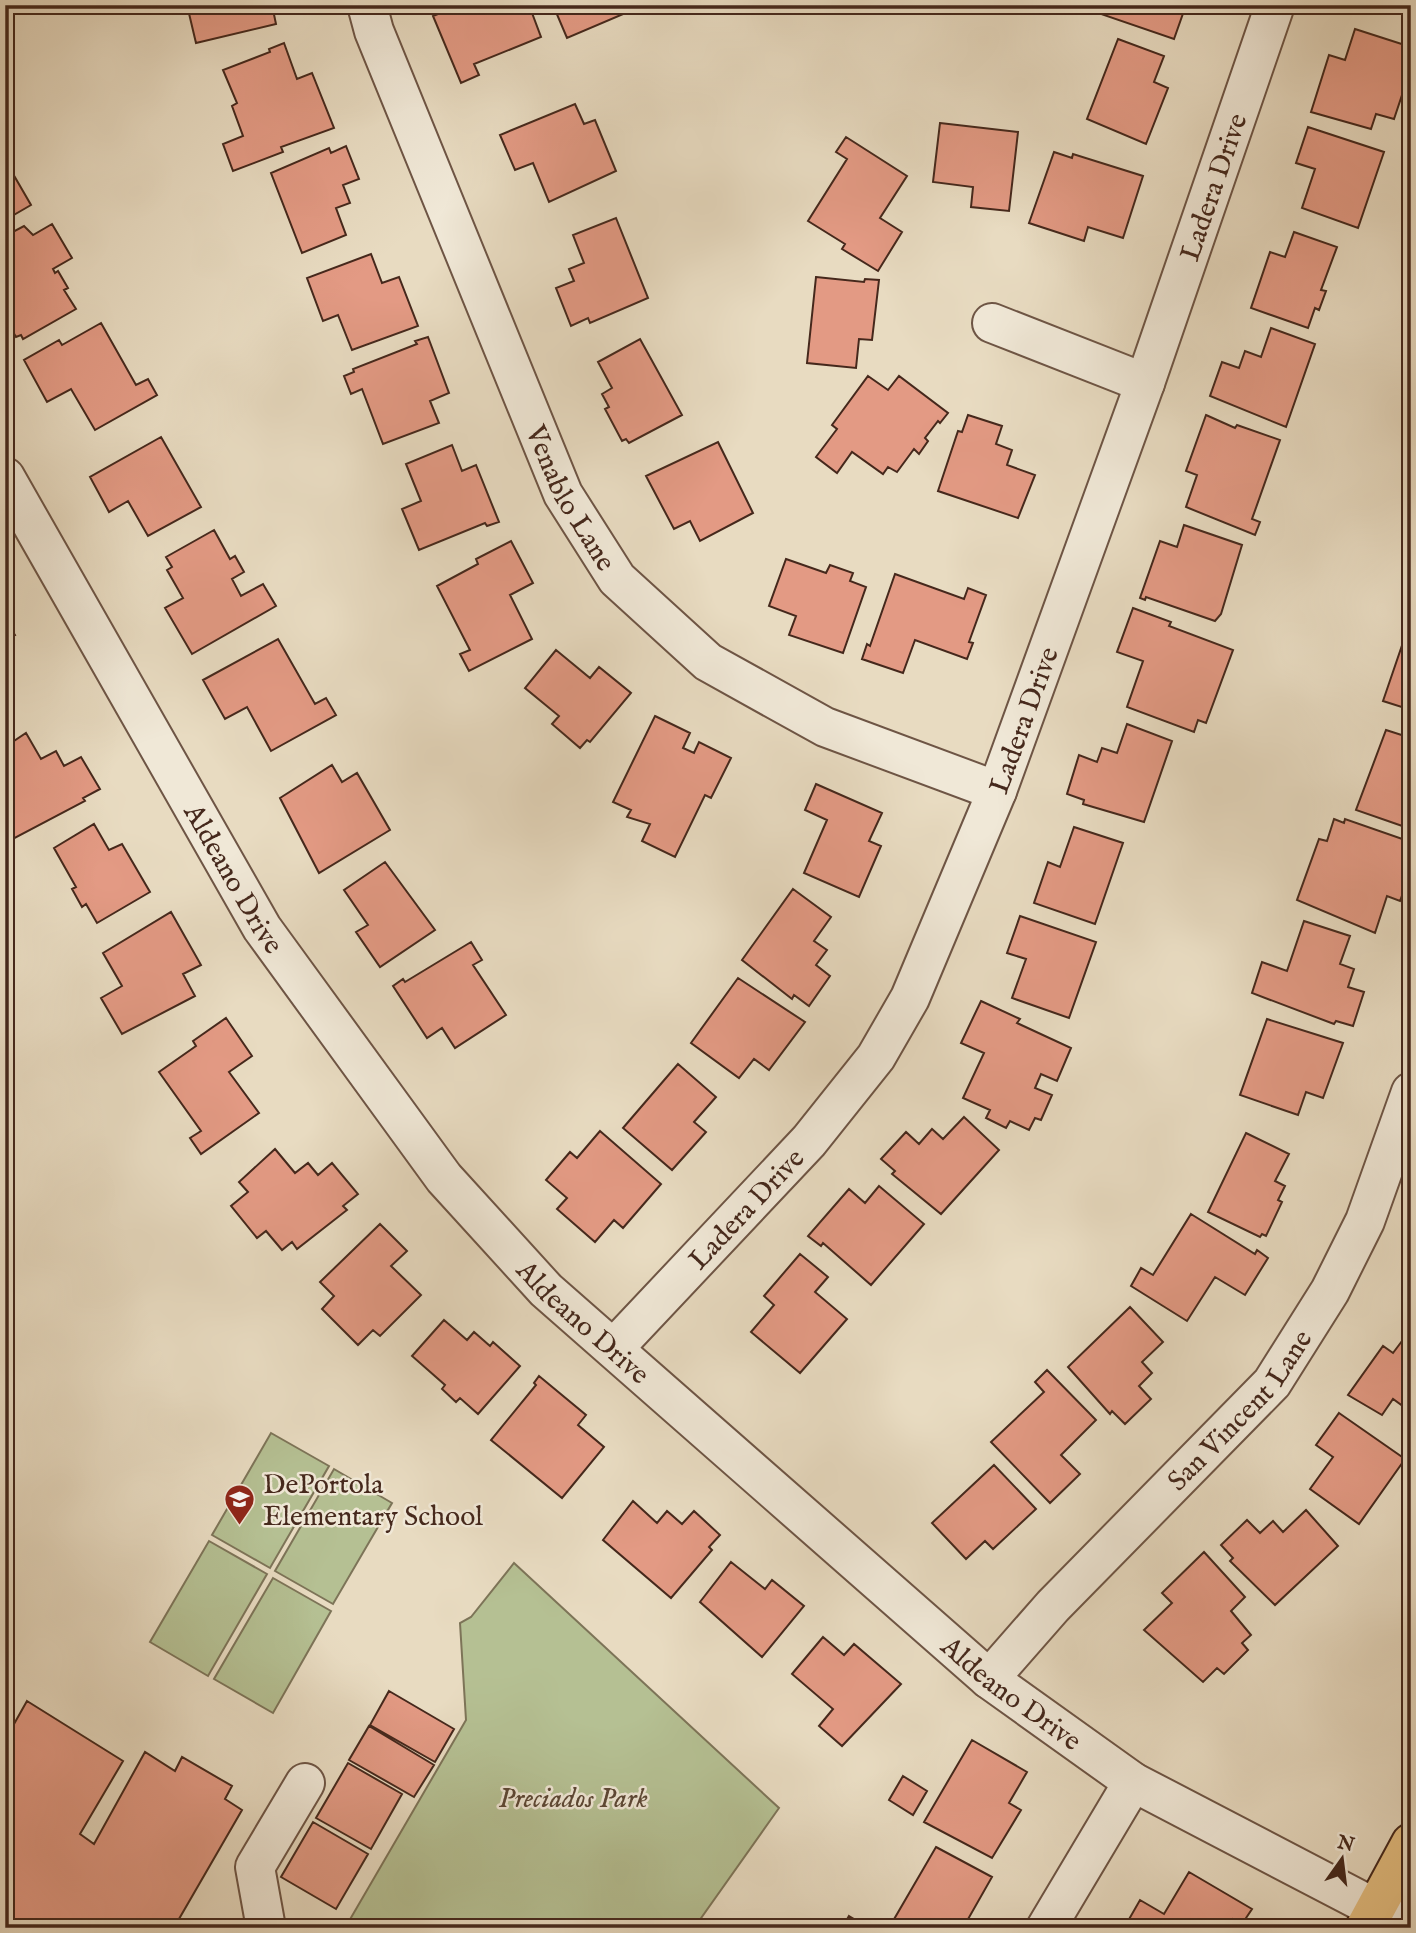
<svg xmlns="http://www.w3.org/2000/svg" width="1416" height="1933" font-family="'IM FELL English',serif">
  <rect width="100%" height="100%" fill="#e8dbc1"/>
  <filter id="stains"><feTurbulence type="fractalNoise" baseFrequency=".00286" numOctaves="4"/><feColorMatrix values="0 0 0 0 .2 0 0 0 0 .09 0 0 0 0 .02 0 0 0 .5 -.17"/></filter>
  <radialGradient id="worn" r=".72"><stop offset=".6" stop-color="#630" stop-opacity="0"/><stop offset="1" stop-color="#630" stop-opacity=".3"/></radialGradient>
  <path fill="#b5c093" stroke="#7d7458" stroke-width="2" d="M271,1433L329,1466L270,1568L212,1535Z
    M334,1469L392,1503L333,1604L275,1571Z
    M209,1541L267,1574L208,1676L150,1642Z
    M514,1563L779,1808L694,1928H345L466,1720L460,1623L471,1617Z
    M273,1578L331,1611L273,1713L214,1679Z"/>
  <path fill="#e39a84" stroke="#45281c" stroke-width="2" d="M187,5H272L276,24L196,43Z
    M460,5H529L541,37L474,64L479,75L461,83L433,16Z
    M553,5H633L635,9L567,38Z
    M1101,5H1186L1174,39L1098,13Z
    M1355,29L1411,47V68L1394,119L1376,114L1371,129L1311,112L1329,55L1345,60Z
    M1118,39L1164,56L1154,82L1168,88L1146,144L1087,119Z
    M284,43L297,79L312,73L334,128L281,147L283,152L233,171L223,144L243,136L232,106L237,103L223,70L270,52L269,49Z
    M575,104L584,124L595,120L616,171L549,202L533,163L515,170L500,135Z
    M940,123L1018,132L1009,211L971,207L973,187L933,182Z
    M1308,127L1384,152L1358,228L1302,208L1315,169L1296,163Z
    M846,137L907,176L880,218L902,232L878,271L842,249L845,244L808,221L847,159L836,152Z
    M346,146L359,179L343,185L350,203L336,208L346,235L302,253L271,173L329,148L331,153Z
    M1054,152L1072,158L1073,154L1143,176L1123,238L1088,227L1084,241L1029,223Z
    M5,160L31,205L5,220Z
    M616,218L648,298L590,323L588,318L571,326L556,288L574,281L569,269L584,263L573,235Z
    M52,224L72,258L53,269L55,273L58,271L68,288L64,290L76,309L23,339L21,335L16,337L5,318V236L24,226L33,235Z
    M1294,232L1337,247L1321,290L1326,291L1319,310L1315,308L1308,328L1251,308L1270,252L1285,257Z
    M371,254L382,283L399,277L418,326L352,350L338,315L323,321L307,278Z
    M816,277L864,282L865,279L879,280L872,340L859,339L856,368L807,363Z
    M101,323L136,385L148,379L157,395L95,430L71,389L47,402L24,360L59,340L62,345Z
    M1271,328L1315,344L1286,427L1210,396L1222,362L1239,368L1245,351L1261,357Z
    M428,337L449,393L430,401L439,423L383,444L362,389L351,394L344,376L354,372L353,369L417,344L415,341Z
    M640,339L682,415L629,443L626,439L622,441L605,409L609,407L602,394L612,388L598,362Z
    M868,376L888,390L899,376L948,413L940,423L938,421L925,438L928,441L919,454L914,449L897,472L888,467L883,474L852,452L837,473L816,457L837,429L832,425Z
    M968,415L1002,426L996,444L1012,450L1007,465L1035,475L1018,518L938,491L958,431L962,432Z
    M1206,415L1235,428L1237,425L1280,440L1252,519L1260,522L1255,535L1186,507L1197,475L1186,471Z
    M161,437L201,507L148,536L128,501L109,512L90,477Z
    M718,442L753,513L700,541L690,521L674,529L646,476Z
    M452,445L462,471L476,465L499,522L487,526L485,523L419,550L402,509L421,501L406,464Z
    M1184,525L1242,545L1221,614L1215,621L1146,597L1145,600L1140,598L1160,541L1177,547Z
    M214,530L230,559L235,556L244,572L232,579L241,596L263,584L276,606L192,654L165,608L183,598L167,570L172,567L166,557Z
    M511,541L533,583L510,595L532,639L469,671L460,654L470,650L437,586L478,564L476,559Z
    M786,559L826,573L830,565L853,573L850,581L866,587L843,653L789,635L796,616L769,606Z
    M895,574L964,599L968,588L986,595L969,642L973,643L967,659L915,640L903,673L862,659L867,644L870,646Z
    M1133,608L1171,622L1169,626L1233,650L1206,723L1198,720L1194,732L1127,707L1143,661L1117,652Z
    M5,619L15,635L5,640Z
    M1409,625L1411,626V710L1383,701Z
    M278,639L315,704L326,698L336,715L271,751L247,707L225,719L203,680Z
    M556,650L590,678L599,667L631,693L590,742L587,740L580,748L552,724L559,716L525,688Z
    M655,716L690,733L683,748L694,753L699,742L731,758L711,798L705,795L675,857L642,841L650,824L627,817L631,810L613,802Z
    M1127,724L1172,741L1144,822L1083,804L1084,800L1067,794L1079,755L1097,762L1102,748L1117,753Z
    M1386,730L1411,738V829L1356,810Z
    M26,733L41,759L56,751L64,766L81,757L100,789L83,798L85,801L9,841L5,835V747Z
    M332,765L342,782L357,773L390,830L319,873L280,798Z
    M816,784L882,813L869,841L881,846L859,897L804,873L827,820L805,810Z
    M1334,819L1344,823L1345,819L1411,842V871L1400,901L1387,896L1375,933L1297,900L1319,839L1327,841Z
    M94,824L109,850L122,844L150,892L97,923L86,904L82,907L72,889L76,887L54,848Z
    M1074,827L1123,843L1095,924L1034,903L1048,862L1060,867Z
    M385,862L435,930L380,967L356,932L368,925L344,890Z
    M793,889L831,917L814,941L827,950L816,965L830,976L809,1006L794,995L792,999L742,960Z
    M171,912L201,965L183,974L195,996L122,1034L101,998L122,986L103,953Z
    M1020,916L1096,942L1069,1018L1012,998L1026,959L1007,953Z
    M1304,921L1350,936L1340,964L1354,969L1348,987L1364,992L1353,1026L1336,1021L1334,1024L1252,993L1262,962L1287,971Z
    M471,942L482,960L473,965L506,1015L455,1048L442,1028L427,1038L393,986L403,979L405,982Z
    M738,978L805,1022L769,1070L754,1059L739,1078L691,1043Z
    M981,1001L1020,1019L1017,1023L1071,1048L1057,1081L1041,1074L1035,1088L1052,1095L1041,1120L1035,1118L1029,1130L1010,1121L1006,1128L986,1118L990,1110L963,1098L984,1053L961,1043Z
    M226,1018L252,1056L229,1072L259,1113L201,1154L190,1138L201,1131L159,1072L196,1046L193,1041Z
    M1267,1019L1343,1043L1323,1098L1306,1092L1298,1115L1240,1095Z
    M678,1064L716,1097L694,1122L706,1132L672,1170L623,1128Z
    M964,1117L999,1150L941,1214L892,1174L895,1171L881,1159L906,1132L919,1144L932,1129L943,1139Z
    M600,1131L661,1184L623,1228L614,1220L595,1242L557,1209L567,1198L546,1180L570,1152L577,1158Z
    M1246,1133L1289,1154L1275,1181L1285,1186L1278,1200L1282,1202L1266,1236L1262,1234L1260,1237L1208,1212Z
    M275,1149L295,1173L308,1163L318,1175L332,1163L358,1194L343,1206L347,1210L297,1249L292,1242L282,1250L266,1231L257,1238L231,1206L248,1192L239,1182Z
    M879,1186L924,1224L871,1285L823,1243L821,1246L808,1236L849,1189L865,1203Z
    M1191,1214L1255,1254L1257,1250L1268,1258L1245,1295L1215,1277L1187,1321L1131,1286L1141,1268L1153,1275Z
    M380,1224L407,1251L391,1266L421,1295L380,1336L373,1330L358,1345L322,1309L334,1296L320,1282Z
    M800,1254L828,1277L815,1292L847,1319L800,1373L751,1332L774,1305L764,1296Z
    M1130,1307L1163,1342L1142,1362L1152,1373L1139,1386L1151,1399L1125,1424L1112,1411L1110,1414L1068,1367Z
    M444,1320L467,1340L474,1332L490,1346L493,1342L520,1366L478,1414L460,1398L456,1402L442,1389L445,1385L412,1356Z
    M1411,1329V1412L1393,1399L1382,1415L1348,1395L1383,1346L1393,1353Z
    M1047,1370L1096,1420L1061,1455L1080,1474L1050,1503L991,1442L1044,1392L1035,1382Z
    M539,1376L586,1415L578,1425L604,1447L562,1498L491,1440L536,1385L534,1383Z
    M1339,1413L1405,1459L1359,1524L1310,1489L1333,1457L1316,1445Z
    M994,1465L1036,1509L993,1549L985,1541L966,1559L932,1523Z
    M633,1501L657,1523L667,1511L682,1524L694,1511L720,1535L709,1547L712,1550L671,1598L603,1540Z
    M1306,1510L1338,1546L1275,1605L1230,1561L1233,1558L1221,1545L1247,1520L1260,1533L1273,1521L1283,1532Z
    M1204,1552L1245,1597L1231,1611L1251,1635L1242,1643L1248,1650L1224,1674L1217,1668L1203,1682L1144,1630L1172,1603L1162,1593Z
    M731,1562L765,1589L772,1580L804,1606L762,1657L700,1602Z
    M823,1637L844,1655L854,1644L901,1684L842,1746L819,1726L833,1709L792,1674Z
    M389,1691L454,1729L435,1762L370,1725Z
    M27,1701L123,1761L80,1834L94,1844L145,1752L175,1771L182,1757L232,1786L225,1799L242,1810L179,1919L194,1928H5V1740Z
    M369,1726L434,1765L414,1797L349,1760Z
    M972,1740L1027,1772L1009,1803L1021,1810L992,1858L924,1822Z
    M348,1763L402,1794L371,1849L316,1818Z
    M903,1776L927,1791L913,1815L889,1800Z
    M313,1822L368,1854L336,1909L281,1877Z
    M936,1847L992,1877L963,1928L949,1922L946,1928H905L893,1921Z
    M1189,1872L1252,1909L1242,1924L1233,1919L1228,1928H1124L1140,1900L1164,1914Z
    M849,1916L869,1928H842Z"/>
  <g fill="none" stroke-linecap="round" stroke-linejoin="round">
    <defs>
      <g id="minor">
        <path id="s1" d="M367,5L374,31L563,494L617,579L708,662L825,727L997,791"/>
        <path d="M992,323L1145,383"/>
        <path id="s2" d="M5,477L262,928L444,1178L546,1290L989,1679L1133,1782L1411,1927"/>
        <path id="s3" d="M614,1348L809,1141L876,1057L910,998L997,791L1145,383L1275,5"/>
        <path id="s4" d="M989,1679L1053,1606L1272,1383L1330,1291L1365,1221L1411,1092"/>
        <path d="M266,1928L255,1867L305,1783"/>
        <path d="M1046,1928L1133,1782"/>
      </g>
      <path id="major" d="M1365,1928L1411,1843"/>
    </defs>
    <use href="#minor" stroke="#6e5545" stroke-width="42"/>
    <use href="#major" stroke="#45281c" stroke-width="42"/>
    <use href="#minor" stroke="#f0e8d7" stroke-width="38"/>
    <use href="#major" stroke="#e4be80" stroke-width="38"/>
  </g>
  <defs>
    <symbol id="school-pin" viewBox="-11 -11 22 30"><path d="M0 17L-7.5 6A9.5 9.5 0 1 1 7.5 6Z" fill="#8f2418" stroke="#f0e8d7"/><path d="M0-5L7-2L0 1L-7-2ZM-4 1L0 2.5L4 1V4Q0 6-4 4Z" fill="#fff"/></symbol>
  </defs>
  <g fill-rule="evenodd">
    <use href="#school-pin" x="222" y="1482" width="35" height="47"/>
  </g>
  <g text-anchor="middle" stroke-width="5" stroke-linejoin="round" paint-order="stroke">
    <g font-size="28" fill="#45281c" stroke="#f0e8d7">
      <text dy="10" stroke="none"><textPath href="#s3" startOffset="1326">Ladera Drive</textPath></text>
      <text dy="10" stroke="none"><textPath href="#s1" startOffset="534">Venablo Lane</textPath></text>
      <text dy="10" stroke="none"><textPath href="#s3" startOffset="760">Ladera Drive</textPath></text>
      <text dy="10" stroke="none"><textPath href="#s2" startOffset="462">Aldeano Drive</textPath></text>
      <text dy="10" stroke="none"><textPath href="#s3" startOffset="192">Ladera Drive</textPath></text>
      <text dy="10" stroke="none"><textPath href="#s2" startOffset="1029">Aldeano Drive</textPath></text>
      <text dy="10" stroke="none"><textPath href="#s4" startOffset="368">San Vincent Lane</textPath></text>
      <text dy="10" stroke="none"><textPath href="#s2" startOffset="1596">Aldeano Drive</textPath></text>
    </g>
    <g font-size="28" fill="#45281c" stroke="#f0e8d7" text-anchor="start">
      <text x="263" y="1493">DePortola<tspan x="263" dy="32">Elementary School</tspan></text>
    </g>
    <g font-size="28" font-style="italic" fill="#5b4634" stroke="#f0e8d7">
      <text x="573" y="1807">Preciados Park</text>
    </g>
  </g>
  <rect width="1416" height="1933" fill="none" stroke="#e8dbc1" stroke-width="28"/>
  <rect x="7" y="7" width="1402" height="1919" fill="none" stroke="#45281c" stroke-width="3.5"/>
  <rect x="14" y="14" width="1388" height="1905" fill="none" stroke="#45281c" stroke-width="2"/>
  <g transform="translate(1342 1859) rotate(14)" stroke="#f0e8d7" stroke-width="5" paint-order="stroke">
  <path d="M0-5L12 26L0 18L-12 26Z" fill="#45281c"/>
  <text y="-10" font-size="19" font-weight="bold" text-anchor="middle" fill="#45281c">N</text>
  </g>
  <rect width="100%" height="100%" filter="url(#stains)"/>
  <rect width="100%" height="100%" fill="url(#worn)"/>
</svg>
